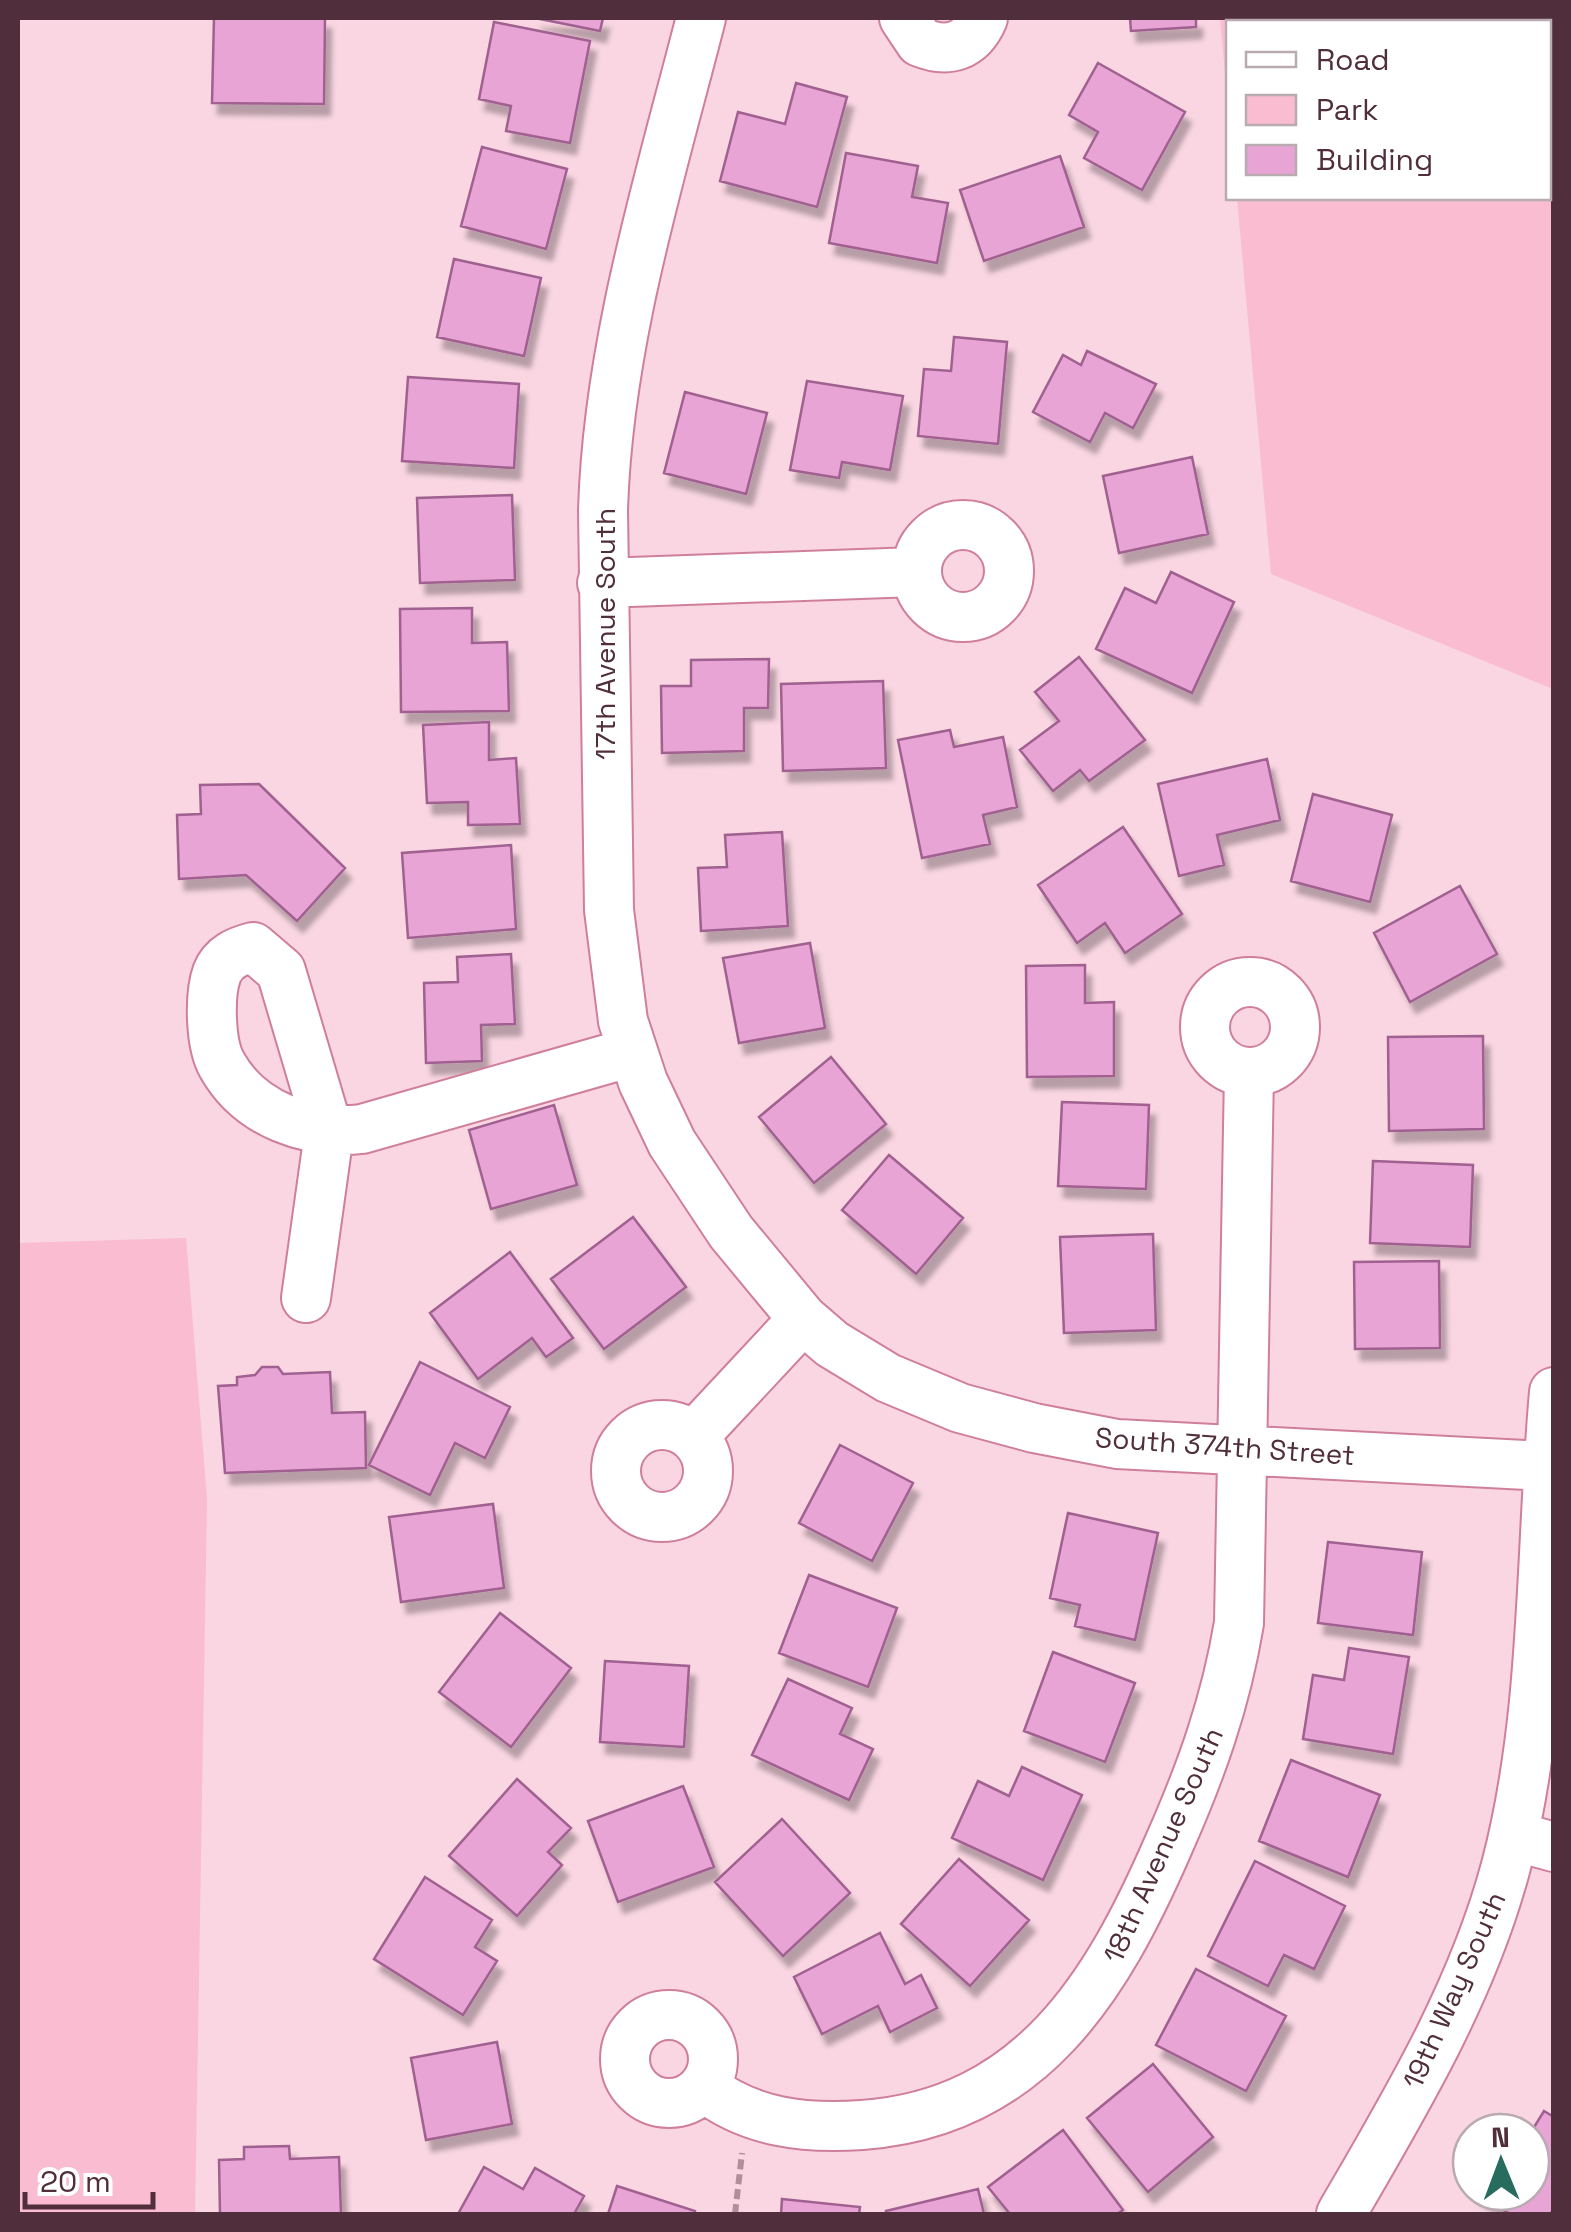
<svg xmlns="http://www.w3.org/2000/svg" width="1571" height="2232" font-family="'Space Grotesk',sans-serif">
  <defs>
    <filter id="shadow"><feDropShadow dx="6" dy="11" stdDeviation="2.5" flood-color="#0004"/></filter>
  </defs>
  <rect width="100%" height="100%" fill="#f9d6e1"/>
  <path fill="#fabcd1" d="M1220,18H1553V689L1271,574L1237,198H1548V22H1228V106Z
    M186,1238L207,1499L195,2214H18V1243Z"/>
  <path fill="#e7a4d5" stroke="#a06090" stroke-width="2.5" filter="url(#shadow)" d="M214,18H325L324,104L212,103Z
    M535,18H603L600,31Z
    M1130,18H1196V27L1131,31Z
    M494,22L590,41L570,143L506,131L511,106L479,99Z
    M1098,63L1185,112L1142,190L1084,158L1098,132L1069,115Z
    M796,83L847,97L817,207L720,181L738,112L785,124Z
    M482,147L567,169L546,249L461,226Z
    M846,153L918,166L912,197L948,203L937,263L829,243Z
    M1060,156L1084,227L984,261L960,190Z
    M454,259L541,278L524,356L437,337Z
    M954,337L1007,342L998,444L918,436L924,369L951,371Z
    M1087,351L1156,384L1133,428L1105,413L1090,442L1033,412L1063,355L1081,365Z
    M408,377L519,384L514,468L402,461Z
    M807,381L903,396L890,470L842,462L839,478L790,470Z
    M685,392L767,413L746,494L664,473Z
    M1192,457L1208,534L1119,553L1103,476Z
    M512,495L515,580L420,583L417,498Z
    M1171,572L1234,602L1192,693L1096,649L1125,588L1156,603Z
    M472,608V643L507,642L509,711L401,712L400,609Z
    M1079,657L1145,740L1089,781L1080,770L1053,791L1020,750L1059,721L1035,692Z
    M769,659L768,708H744V751L662,753L661,686H691V660Z
    M883,681L886,768L783,771L781,684Z
    M489,722V760L516,758L520,824L468,825V802L427,803L423,725Z
    M950,730L954,747L1003,737L1017,807L983,815L990,844L922,858L898,740Z
    M1267,759L1280,820L1217,835L1224,865L1179,876L1158,784Z
    M259,784L345,868L297,921L246,875L179,879L177,815L201,814L200,785Z
    M1313,794L1392,815L1370,902L1291,881Z
    M1123,827L1182,914L1125,953L1105,923L1077,943L1038,885Z
    M782,832L788,926L701,931L698,868L727,867L725,835Z
    M511,845L516,929L408,938L402,853Z
    M1460,886L1497,954L1410,1002L1374,933Z
    M810,943L825,1028L739,1043L723,958Z
    M511,954L515,1024L481,1025L482,1061L426,1063L424,983L458,982L457,957Z
    M1085,965V1003L1114,1002V1076L1027,1077L1026,966Z
    M1483,1036L1484,1129L1389,1131L1388,1037Z
    M831,1057L886,1124L814,1183L759,1117Z
    M1062,1102L1149,1105L1146,1189L1058,1186Z
    M554,1105L577,1185L491,1209L469,1130Z
    M889,1155L963,1218L916,1274L842,1210Z
    M1373,1161L1473,1165L1470,1247L1370,1243Z
    M633,1217L686,1287L604,1349L551,1279Z
    M1153,1234L1156,1330L1064,1333L1060,1237Z
    M510,1252L573,1338L546,1357L532,1338L478,1379L430,1313Z
    M1439,1261L1440,1348L1355,1349L1354,1262Z
    M420,1362L510,1407L485,1458L455,1443L430,1495L369,1465Z
    M262,1367H278L283,1374L330,1372L332,1413L365,1412L366,1468L225,1473L218,1386L237,1385V1377L255,1375Z
    M840,1445L913,1483L872,1561L799,1523Z
    M493,1504L504,1588L401,1602L389,1517Z
    M1068,1513L1158,1533L1135,1640L1075,1626L1080,1605L1050,1598Z
    M1328,1542L1422,1552L1413,1635L1318,1623Z
    M809,1575L897,1608L868,1687L779,1653Z
    M500,1613L571,1668L511,1747L439,1692Z
    M1349,1648L1409,1657L1393,1754L1303,1739L1313,1675L1344,1680Z
    M1053,1652L1135,1683L1105,1762L1024,1731Z
    M605,1661L689,1666L684,1747L600,1742Z
    M788,1679L852,1708L840,1734L873,1749L849,1800L752,1755Z
    M1291,1760L1380,1795L1348,1877L1259,1841Z
    M1022,1767L1082,1795L1043,1880L952,1838L978,1781L1009,1796Z
    M517,1779L571,1828L548,1852L562,1865L517,1916L449,1856Z
    M683,1786L714,1867L618,1902L588,1821Z
    M782,1819L850,1893L783,1956L715,1882Z
    M959,1859L1029,1920L970,1986L901,1924Z
    M1255,1861L1345,1906L1314,1969L1284,1955L1268,1986L1208,1956Z
    M425,1877L492,1920L475,1947L497,1961L463,2015L374,1959Z
    M880,1933L905,1984L921,1975L937,2008L890,2032L878,2006L822,2034L794,1977Z
    M1196,1969L1286,2016L1246,2091L1156,2045Z
    M497,2042L512,2124L426,2140L411,2058Z
    M1153,2064L1213,2137L1148,2192L1087,2118Z
    M1544,2111L1554,2117V2209L1550,2214H1510L1474,2192H1531V2132Z
    M1063,2130L1123,2210L1117,2214H1010L988,2187Z
    M289,2146L290,2159L339,2157L341,2214H220L219,2160L244,2159V2147Z
    M484,2167L523,2189L535,2168L584,2196L574,2214H458Z
    M617,2186L695,2211L694,2214H608Z
    M978,2189L984,2214H887L886,2211Z
    M782,2199L860,2207L859,2214H781Z"/>
  <g fill="none" stroke-linecap="round" stroke-linejoin="round">
    <defs>
      <path id="minor" d="M701,18C660,178 608,343 603,510L609,910L623,1021L643,1082L672,1143L731,1232L803,1319L832,1344L888,1378L960,1408L1034,1428L1117,1444L1547,1466
        M904,18L920,42C949,54 971,46 983,18
        M917 571a46 46 0 1 1 92 0a46 46 0 1 1-92 0Z
        M602,583L916,572
        M1205 1027a45 45 0 1 1 90 0a45 45 0 1 1-90 0Z
        M306,1298L329,1133L281,971L253,947C238,951 223,957 217,973C209,995 210,1044 222,1065C250,1115 309,1135 362,1129L632,1052
        M616 1471a46 46 0 1 1 92 0a46 46 0 1 1-92 0Z
        M693,1437L803,1319
        M1514,1836L1554,1847
        M625 2059a44 44 0 1 1 88 0a44 44 0 1 1-88 0Z
        M704,2087C750,2123 805,2129 862,2125C1031,2113 1107,1986 1168,1846C1201,1772 1226,1702 1239,1623L1249,1073
        M1341,2214C1405,2104 1473,1991 1506,1866C1546,1714 1540,1548 1554,1392"/>
    </defs>
    <use href="#minor" stroke="#cf7f9c" stroke-width="52"/>
    <path stroke="#b18e9a" stroke-width="6" stroke-dasharray="10 5" stroke-linecap="butt" d="M735,2214L742,2153"/>
    <use href="#minor" stroke="#fff" stroke-width="48"/>
  </g>
  <g text-anchor="middle" stroke-width="8" stroke-linejoin="round" paint-order="stroke">
    <g font-size="28" fill="#502e3b" stroke="#fff">
      <text transform="translate(605 634) rotate(-90)" y="10">17th Avenue South</text>
      <text transform="translate(1225 1446) rotate(4)" y="10">South 374th Street</text>
      <text transform="translate(1163 1845) rotate(-66)" y="10">18th Avenue South</text>
      <text transform="translate(1454 1990) rotate(-66)" y="10">19th Way South</text>
    </g>
  </g>
  <rect width="1571" height="2232" fill="none" stroke="#502e3b" stroke-width="40"/>
  <rect x="1226" y="20" width="325" height="180" fill="#ffffff" stroke="#b9abb1" stroke-width="2.5"/>
  <rect x="1246" y="52" width="50" height="15" fill="#ffffff" stroke="#b9abb1" stroke-width="2.5"/>
  <text x="1316" y="70" font-size="30" fill="#502e3b">Road</text>
  <rect x="1246" y="95" width="50" height="30" fill="#fabcd1" stroke="#b9abb1" stroke-width="2.5"/>
  <text x="1316" y="120" font-size="30" fill="#502e3b">Park</text>
  <rect x="1246" y="145" width="50" height="30" fill="#e7a4d5" stroke="#b9abb1" stroke-width="2.5"/>
  <text x="1316" y="170" font-size="30" fill="#502e3b">Building</text>
  <g transform="translate(1501 2162) rotate(359)"><circle r="48" fill="#ffffff" stroke="#b9abb1" stroke-width="2.5"/>
  <path d="M0-8L18 38L0 25L-18 38Z" fill="#286c5e"/>
  <text y="-15" font-size="28" font-weight="bold" text-anchor="middle" fill="#502e3b">N</text>
  </g>
  <path d="M25 2192v15h128v-15" fill="none" stroke="#502e3b" stroke-width="5"/>
  <text x="40" y="2192" font-size="30" fill="#502e3b" stroke="#ffffff" stroke-width="8" paint-order="stroke">20 m</text>
</svg>
